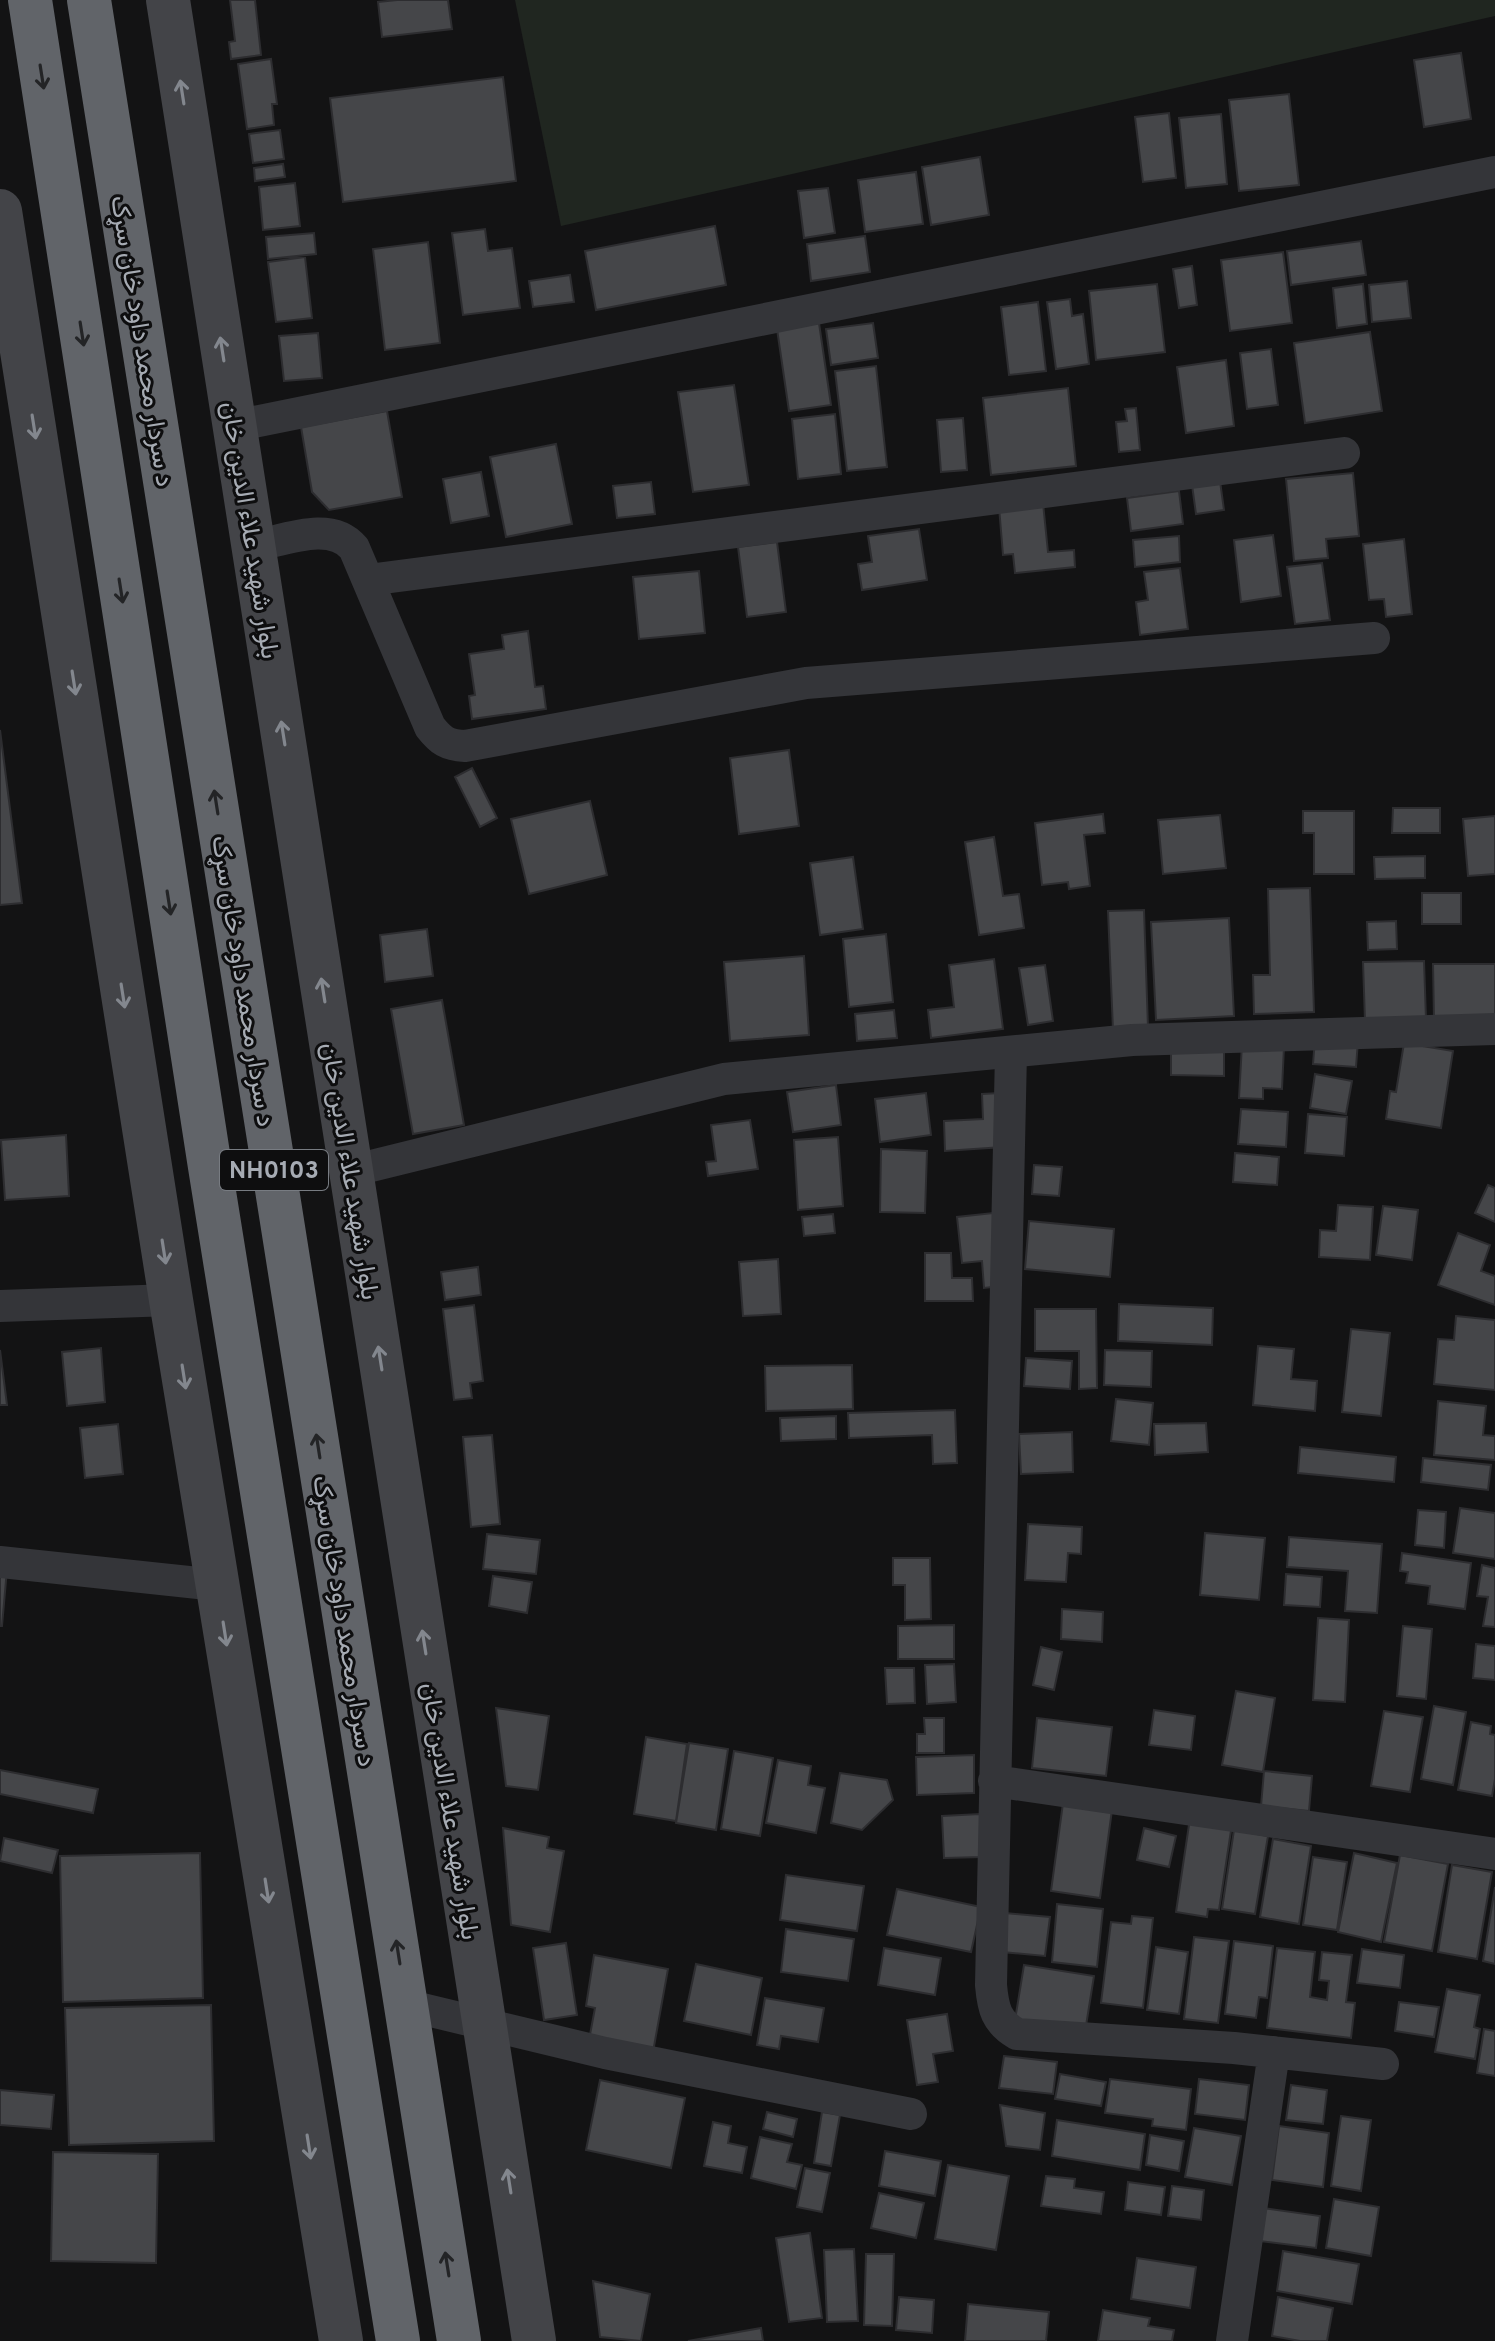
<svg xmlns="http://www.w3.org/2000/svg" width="1495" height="2341" font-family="Overpass,Vazirmatn,sans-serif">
  <rect width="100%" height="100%" fill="#131314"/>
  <path fill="#202620" d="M515,0H1495V16L561,226Z"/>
  <path fill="#454649" stroke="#2d2d30" stroke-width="2" d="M230,0H255L261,55L231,59L229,42L235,41Z
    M397,0H448L452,29L382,37L378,2Z
    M1461,53L1471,119L1424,127L1414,60Z
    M271,59L277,104H272L274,125L247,129L238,64Z
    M503,77L516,181L343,202L330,98Z
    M1289,94L1299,185L1239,191L1229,100Z
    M1169,113L1176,178L1143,182L1135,117Z
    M1221,114L1227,184L1186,188L1179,118Z
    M280,130L284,159L253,163L249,134Z
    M980,157L989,215L931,225L922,167Z
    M283,164L285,177L255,181L254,168Z
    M916,172L923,224L865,232L858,180Z
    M295,183L300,226L263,230L259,187Z
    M828,188L835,233L804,238L798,191Z
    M715,226L726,285L596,310L585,251Z
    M485,229L488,251L512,248L520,308L463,315L452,233Z
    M314,233L316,254L268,259L266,237Z
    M865,236L870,272L811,281L807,244Z
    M1361,241L1366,275L1291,285L1287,251Z
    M428,242L440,343L385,350L373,249Z
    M1283,252L1292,323L1230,331L1221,260Z
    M305,257L312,318L276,322L268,262Z
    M1192,266L1197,305L1179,308L1173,269Z
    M570,275L574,302L533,307L529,281Z
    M1407,281L1411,318L1372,322L1369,285Z
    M1157,284L1165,352L1096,360L1089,291Z
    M1363,284L1367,324L1337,328L1333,288Z
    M1070,299L1072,316L1083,314L1089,364L1056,369L1047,302Z
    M1038,302L1046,371L1009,375L1001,307Z
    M819,323L831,405L789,411L777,329Z
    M873,323L878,358L831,365L826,329Z
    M1370,332L1382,411L1305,423L1294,343Z
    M318,333L322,378L284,381L279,336Z
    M1271,349L1278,405L1247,409L1240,353Z
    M1226,360L1234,426L1186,433L1177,367Z
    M876,366L887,467L847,471L835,371Z
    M734,385L749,485L693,492L678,392Z
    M1068,388L1076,466L991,475L983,398Z
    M1136,408L1140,450L1119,452L1116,422L1127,421L1125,409Z
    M387,411L402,497L329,510L312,492L301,427Z
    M835,414L841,474L798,479L792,419Z
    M963,418L967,470L941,472L937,420Z
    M556,444L572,524L506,537L490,457Z
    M481,472L489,516L451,523L443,479Z
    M1353,473L1359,536L1326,539L1328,558L1294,561L1286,479Z
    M1220,481L1224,510L1196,514L1192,485Z
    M651,482L655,514L617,518L613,486Z
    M1179,491L1183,524L1131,531L1127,498Z
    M1043,503L1048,552L1074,550L1075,567L1015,573L1013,554L1003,555L999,507Z
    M919,529L927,580L862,590L858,564L872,562L868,536Z
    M1273,535L1281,596L1241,602L1234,540Z
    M1179,536L1180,562L1135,567L1133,540Z
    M1404,539L1412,614L1386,617L1384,599L1369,600L1363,544Z
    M777,542L786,612L747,617L738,547Z
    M1322,563L1330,620L1295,624L1287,567Z
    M1180,568L1188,629L1140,635L1136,602L1148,600L1144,572Z
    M699,571L705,633L639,639L633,577Z
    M528,631L535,687L543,686L546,709L472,719L469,696L475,695L469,654L504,649L502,635Z
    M0,730L22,903L0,905Z
    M789,750L799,826L739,834L730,758Z
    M472,768L497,818L480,827L455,777Z
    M590,801L607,875L529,894L511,819Z
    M1393,808H1440V833H1392Z
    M1303,811H1354V874H1314V833H1303Z
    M1103,814L1105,833L1084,835L1090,886L1069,889L1068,882L1042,885L1035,823Z
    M1220,815L1226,868L1163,874L1158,820Z
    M1495,816V874L1468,876L1463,819Z
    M994,837L1003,896L1019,894L1024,928L979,935L965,842Z
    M1425,856V878L1375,879L1374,857Z
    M853,857L863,929L820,935L810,863Z
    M1310,888L1314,1012L1254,1014L1253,975H1270L1268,889Z
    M1422,893H1461V924H1422Z
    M1144,910L1148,1028L1113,1030L1108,911Z
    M1229,918L1234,1016L1156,1020L1151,922Z
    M1396,921L1397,949L1368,950L1367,922Z
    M427,929L433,976L385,982L380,935Z
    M886,934L893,1002L849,1007L843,939Z
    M804,956L809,1035L730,1041L724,962Z
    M994,959L1003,1029L931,1038L928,1010L954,1007L949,965Z
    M1424,961L1426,1019L1365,1021L1363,962Z
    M1433,964H1495V1020H1434Z
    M1045,965L1053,1021L1028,1025L1019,968Z
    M442,1000L464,1125L413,1134L391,1009Z
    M894,1010L897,1038L857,1041L855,1014Z
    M1315,1038L1358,1041L1356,1067L1313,1064Z
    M1404,1043L1453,1051L1441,1128L1386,1119L1390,1091L1396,1092Z
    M1242,1044L1284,1047L1282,1089L1263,1088V1099L1239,1098Z
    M1171,1048L1224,1049V1076L1171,1075Z
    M1315,1074L1352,1081L1346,1114L1310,1108Z
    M836,1085L841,1125L793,1132L787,1092Z
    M926,1093L931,1135L880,1142L875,1099Z
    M1000,1093L1003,1147L945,1151L944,1121L983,1119L982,1094Z
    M1241,1109L1288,1112L1286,1147L1238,1144Z
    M1308,1114L1347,1117L1344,1156L1305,1153Z
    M750,1120L758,1169L708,1176L706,1162L716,1161L711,1125Z
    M66,1135L69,1196L5,1200L1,1140Z
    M838,1137L843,1206L798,1210L794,1140Z
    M881,1149L927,1151L925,1213L880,1212Z
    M1235,1153L1279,1157L1277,1185L1233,1182Z
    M1034,1165L1062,1167L1059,1196L1032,1194Z
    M1488,1185L1495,1188V1222L1475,1213Z
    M1338,1205L1373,1207L1370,1260L1319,1257L1320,1230L1336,1231Z
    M1383,1206L1418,1210L1412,1260L1376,1255Z
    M993,1213L1001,1286L984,1288L982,1261L962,1263L957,1217Z
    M833,1214L835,1233L804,1236L802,1217Z
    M1029,1221L1114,1229L1110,1277L1025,1269Z
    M1458,1233L1490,1245L1481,1271L1495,1276V1305L1438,1285Z
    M925,1253H951L952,1278H972L973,1301H925Z
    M778,1259L781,1314L743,1316L739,1262Z
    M478,1267L481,1295L445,1300L441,1272Z
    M1119,1304L1213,1308L1212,1345L1118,1341Z
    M474,1305L483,1381L470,1383L472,1398L454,1400L443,1309Z
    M1035,1309H1096L1097,1388L1079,1389V1351H1035Z
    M1456,1316L1495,1320V1390L1434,1384L1438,1339L1454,1340Z
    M1351,1329L1390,1333L1381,1416L1342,1412Z
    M1258,1346L1294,1349L1291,1379L1317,1381L1315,1411L1253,1405Z
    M101,1348L105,1402L67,1406L62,1352Z
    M0,1350L7,1405H0Z
    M1105,1350L1152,1351L1151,1387L1104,1385Z
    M1026,1358L1072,1361L1070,1389L1024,1386Z
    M852,1365L853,1409L766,1411L765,1366Z
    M1116,1399L1153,1403L1149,1445L1111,1441Z
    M1438,1401L1486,1406L1483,1435L1495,1436V1460L1434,1455Z
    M955,1410L957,1463L933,1464L932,1435L849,1438L848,1413Z
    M836,1416V1439L781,1441L780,1418Z
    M1206,1423L1208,1452L1155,1455L1154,1424Z
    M118,1424L123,1474L85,1478L80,1428Z
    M1072,1432L1073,1472L1021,1474L1019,1434Z
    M492,1435L500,1524L471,1527L463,1437Z
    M1300,1447L1396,1457L1394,1482L1298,1473Z
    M1423,1458L1491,1465L1488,1490L1421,1482Z
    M1460,1508L1495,1513V1559L1453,1553Z
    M1418,1510L1446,1512L1444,1548L1415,1545Z
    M1028,1524L1082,1527L1081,1554L1068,1553L1066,1582L1025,1580Z
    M1205,1533L1265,1538L1259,1600L1200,1595Z
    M487,1534L540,1540L536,1574L483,1569Z
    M1289,1537L1382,1544L1377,1613L1345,1611L1348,1571L1287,1567Z
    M1402,1553L1471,1563L1465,1609L1428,1604L1430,1586L1406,1583L1408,1572L1400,1571Z
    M893,1558H930L931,1619L905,1620V1585H893Z
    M1482,1565L1495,1568V1627L1483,1626L1488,1597L1477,1596Z
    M0,1568L7,1569L2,1626H0Z
    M1286,1574L1322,1577L1320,1607L1284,1605Z
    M493,1576L532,1582L527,1613L489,1606Z
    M1062,1609L1103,1612L1102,1642L1061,1639Z
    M1318,1618L1349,1620L1345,1702L1313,1700Z
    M954,1625V1659H898V1626Z
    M1403,1626L1432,1629L1426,1699L1397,1696Z
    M1476,1644L1495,1646V1680L1473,1678Z
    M1041,1647L1062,1652L1054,1690L1033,1685Z
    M954,1664L956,1702L927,1704L925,1665Z
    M885,1668H914L915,1703L887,1704Z
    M1236,1691L1275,1698L1263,1772L1222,1765Z
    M1434,1706L1466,1712L1453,1785L1421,1779Z
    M496,1708L549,1716L538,1790L506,1786Z
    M1154,1710L1195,1716L1191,1750L1149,1745Z
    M1384,1711L1423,1717L1410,1792L1371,1786Z
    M924,1718H944V1753H917V1734H925Z
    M1037,1718L1112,1727L1106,1776L1032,1768Z
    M1471,1722L1491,1726L1490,1734L1495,1735V1779L1492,1796L1458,1790Z
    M646,1737L687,1744L676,1821L634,1814Z
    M689,1743L728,1749L716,1830L676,1823Z
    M734,1751L773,1758L760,1836L721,1829Z
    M974,1755V1793L917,1795L916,1757Z
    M778,1760L811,1766L808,1785L825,1788L816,1833L766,1823Z
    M0,1770L98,1789L93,1813L0,1794Z
    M1264,1771L1312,1776L1309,1811L1261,1806Z
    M840,1773L887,1780L893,1800L862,1830L831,1823Z
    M1063,1803L1112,1810L1100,1898L1051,1891Z
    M980,1814L982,1857L944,1858L942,1816Z
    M1190,1818L1232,1824L1219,1910L1208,1909L1207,1917L1176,1912Z
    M503,1828L549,1837L547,1848L564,1851L550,1932L511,1925Z
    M1144,1828L1176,1836L1169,1867L1137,1860Z
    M1234,1830L1268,1836L1255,1914L1222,1909Z
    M4,1838L58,1850L52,1873L0,1861Z
    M1273,1839L1311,1846L1299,1924L1260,1917Z
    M200,1853L203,1998L63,2002L60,1856Z
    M1354,1853L1397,1863L1381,1942L1338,1932Z
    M1400,1855L1448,1864L1432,1951L1384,1942Z
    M1313,1857L1347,1862L1337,1930L1303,1925Z
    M1452,1865L1492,1872L1477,1959L1438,1952Z
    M786,1875L864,1886L857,1931L780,1920Z
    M1495,1887V1964L1483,1961Z
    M897,1889L981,1907L971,1952L887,1935Z
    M1057,1904L1103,1909L1097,1967L1052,1962Z
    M1005,1913L1050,1917L1045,1956L1002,1952Z
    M1132,1916L1153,1918L1143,2008L1101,2003L1111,1922L1131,1924Z
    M786,1929L854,1939L848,1981L781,1972Z
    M1194,1937L1229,1941L1218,2023L1184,2019Z
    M1234,1941L1273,1946L1267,1998L1259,1997L1256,2018L1225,2014Z
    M566,1943L577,2015L544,2020L533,1948Z
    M1156,1947L1188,1952L1179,2014L1147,2010Z
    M884,1948L941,1958L935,1995L878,1985Z
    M1277,1948L1315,1952L1310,1997L1327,2000L1329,1981L1319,1980L1322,1952L1352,1955L1346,2002L1355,2003L1351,2038L1267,2028Z
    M1362,1949L1404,1955L1400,1988L1357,1983Z
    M594,1955L668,1969L653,2052L589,2040L595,2008L586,2006Z
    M696,1964L762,1978L751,2035L684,2021Z
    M1024,1965L1094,1976L1085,2032L1015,2020Z
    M1447,1989L1480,1995L1474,2027L1480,2029L1475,2059L1435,2052Z
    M765,1998L824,2008L818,2042L781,2036L779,2049L757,2045Z
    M1399,2002L1439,2007L1434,2037L1395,2031Z
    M211,2005L214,2141L69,2145L65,2008Z
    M947,2014L953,2051L933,2054L938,2082L917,2085L907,2020Z
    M1484,2029L1495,2031V2076L1477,2073Z
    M1004,2056L1057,2062L1053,2094L999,2088Z
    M1060,2074L1106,2082L1101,2106L1055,2099Z
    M1110,2079L1191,2089L1186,2130L1152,2126L1153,2119L1105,2113Z
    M1199,2079L1249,2085L1245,2120L1195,2114Z
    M600,2080L685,2098L671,2168L586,2150Z
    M1291,2085L1327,2090L1323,2124L1286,2120Z
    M0,2090L54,2095L51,2129L0,2125Z
    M1000,2105L1045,2113L1040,2150L1006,2146Z
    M767,2112L797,2119L793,2137L763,2129Z
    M822,2112L840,2115L831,2166L814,2163Z
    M1341,2116L1371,2120L1361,2191L1331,2186Z
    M1057,2120L1145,2134L1140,2170L1052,2156Z
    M713,2122L731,2126L728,2143L747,2147L742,2173L704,2166Z
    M1279,2126L1329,2133L1323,2187L1272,2180Z
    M1194,2128L1241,2136L1232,2185L1185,2177Z
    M1150,2135L1184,2141L1179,2171L1146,2165Z
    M760,2137L792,2144L787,2162L802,2165L796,2189L751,2178Z
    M885,2151L941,2161L935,2196L879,2186Z
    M53,2152L158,2154L156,2263L51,2261Z
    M948,2165L1009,2176L996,2250L935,2239Z
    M805,2168L830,2173L822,2212L797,2207Z
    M1046,2176L1075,2179L1074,2188L1104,2192L1101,2214L1041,2206Z
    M1128,2182L1165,2187L1161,2215L1125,2210Z
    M1172,2186L1204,2190L1201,2220L1168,2216Z
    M879,2193L924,2203L916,2238L871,2228Z
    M1334,2199L1379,2207L1371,2256L1326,2248Z
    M1263,2208L1320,2216L1316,2248L1259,2241Z
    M810,2233L822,2318L789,2322L776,2238Z
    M854,2249L858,2321L827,2322L824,2250Z
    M1283,2251L1359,2264L1352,2304L1277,2291Z
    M866,2254H894L892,2326L864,2325Z
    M1137,2258L1196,2267L1190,2308L1131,2299Z
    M593,2281L650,2294L641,2341L600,2337Z
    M899,2297L934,2300L932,2333L896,2330Z
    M1278,2297L1333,2308L1327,2341H1300L1272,2336Z
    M968,2304L1049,2312L1046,2341H965Z
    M1103,2310L1150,2318L1148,2326L1174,2330L1172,2341H1098Z
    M761,2328L763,2341H688Z"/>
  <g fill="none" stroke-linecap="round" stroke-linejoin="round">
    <path stroke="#343539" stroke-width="32" d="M234,426L1495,172
      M254,546C285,540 331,520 354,548L430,727C441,741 447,745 465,746L806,683L1374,638
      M368,580L1344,453
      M1011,1052L991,1985C993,2008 996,2022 1017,2034L1234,2048L1383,2064
      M351,1171L724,1079L1132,1040L1495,1029
      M0,1306L171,1300
      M0,1562L217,1585
      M994,1781L1495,1854
      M406,2005L605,2053L911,2114
      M1232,2341L1274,2052"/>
    <path stroke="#434448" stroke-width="44" d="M168,0L534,2341
      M0,211L171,1300L341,2341"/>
    <path stroke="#616469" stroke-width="44" d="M30,0L210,1167L398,2341
      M89,0L459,2341"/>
  </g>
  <defs><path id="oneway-shaft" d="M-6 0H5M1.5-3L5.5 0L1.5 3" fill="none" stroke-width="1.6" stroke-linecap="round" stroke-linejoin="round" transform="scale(2)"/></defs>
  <g stroke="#232426">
    <use href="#oneway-shaft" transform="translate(42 77) rotate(81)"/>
    <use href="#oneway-shaft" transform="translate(82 334) rotate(81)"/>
    <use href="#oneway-shaft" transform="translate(121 591) rotate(81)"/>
    <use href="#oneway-shaft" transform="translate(216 802) rotate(-99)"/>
    <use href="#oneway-shaft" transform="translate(169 903) rotate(81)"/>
    <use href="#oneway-shaft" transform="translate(318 1446) rotate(-99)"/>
    <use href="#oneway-shaft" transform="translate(398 1952) rotate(-99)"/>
    <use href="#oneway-shaft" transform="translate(447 2264) rotate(-99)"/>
  </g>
  <g stroke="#83878e">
    <use href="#oneway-shaft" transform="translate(182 92) rotate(-99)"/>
    <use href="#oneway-shaft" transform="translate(222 349) rotate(-99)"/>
    <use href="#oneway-shaft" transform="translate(34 427) rotate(81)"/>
    <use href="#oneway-shaft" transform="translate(74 683) rotate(81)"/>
    <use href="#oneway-shaft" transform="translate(283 733) rotate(-99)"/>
    <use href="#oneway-shaft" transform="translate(323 990) rotate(-99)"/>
    <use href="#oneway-shaft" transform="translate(123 996) rotate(81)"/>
    <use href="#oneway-shaft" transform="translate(164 1252) rotate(81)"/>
    <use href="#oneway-shaft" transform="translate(380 1358) rotate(-99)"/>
    <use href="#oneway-shaft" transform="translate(184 1377) rotate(81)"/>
    <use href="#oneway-shaft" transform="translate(225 1634) rotate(81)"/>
    <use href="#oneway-shaft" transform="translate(424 1642) rotate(-99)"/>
    <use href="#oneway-shaft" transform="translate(267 1891) rotate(81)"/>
    <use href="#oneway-shaft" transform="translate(309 2147) rotate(81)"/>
    <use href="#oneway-shaft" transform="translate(509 2181) rotate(-99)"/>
  </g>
  <g text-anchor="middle" stroke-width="6" stroke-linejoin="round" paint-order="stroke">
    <rect fill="#0e0e0f" stroke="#787c82" stroke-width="2" x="220" y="1150" width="108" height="40" rx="6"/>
    <g font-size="24" font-weight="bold" fill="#a6abb3">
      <text x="274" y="1178">NH0103</text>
    </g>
    <g font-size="26" fill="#a6abb3" stroke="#0e0e0f">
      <text transform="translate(143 341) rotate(81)" y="9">د سردار محمد داود خان سړک</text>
      <text transform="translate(251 530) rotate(81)" y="9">بلوار شهید علاء الدین خان</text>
      <text transform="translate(244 981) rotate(81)" y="9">د سردار محمد داود خان سړک</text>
      <text transform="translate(351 1171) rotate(81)" y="9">بلوار شهید علاء الدین خان</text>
      <text transform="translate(345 1621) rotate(81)" y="9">د سردار محمد داود خان سړک</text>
      <text transform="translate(451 1811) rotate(81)" y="9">بلوار شهید علاء الدین خان</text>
    </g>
  </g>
</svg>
